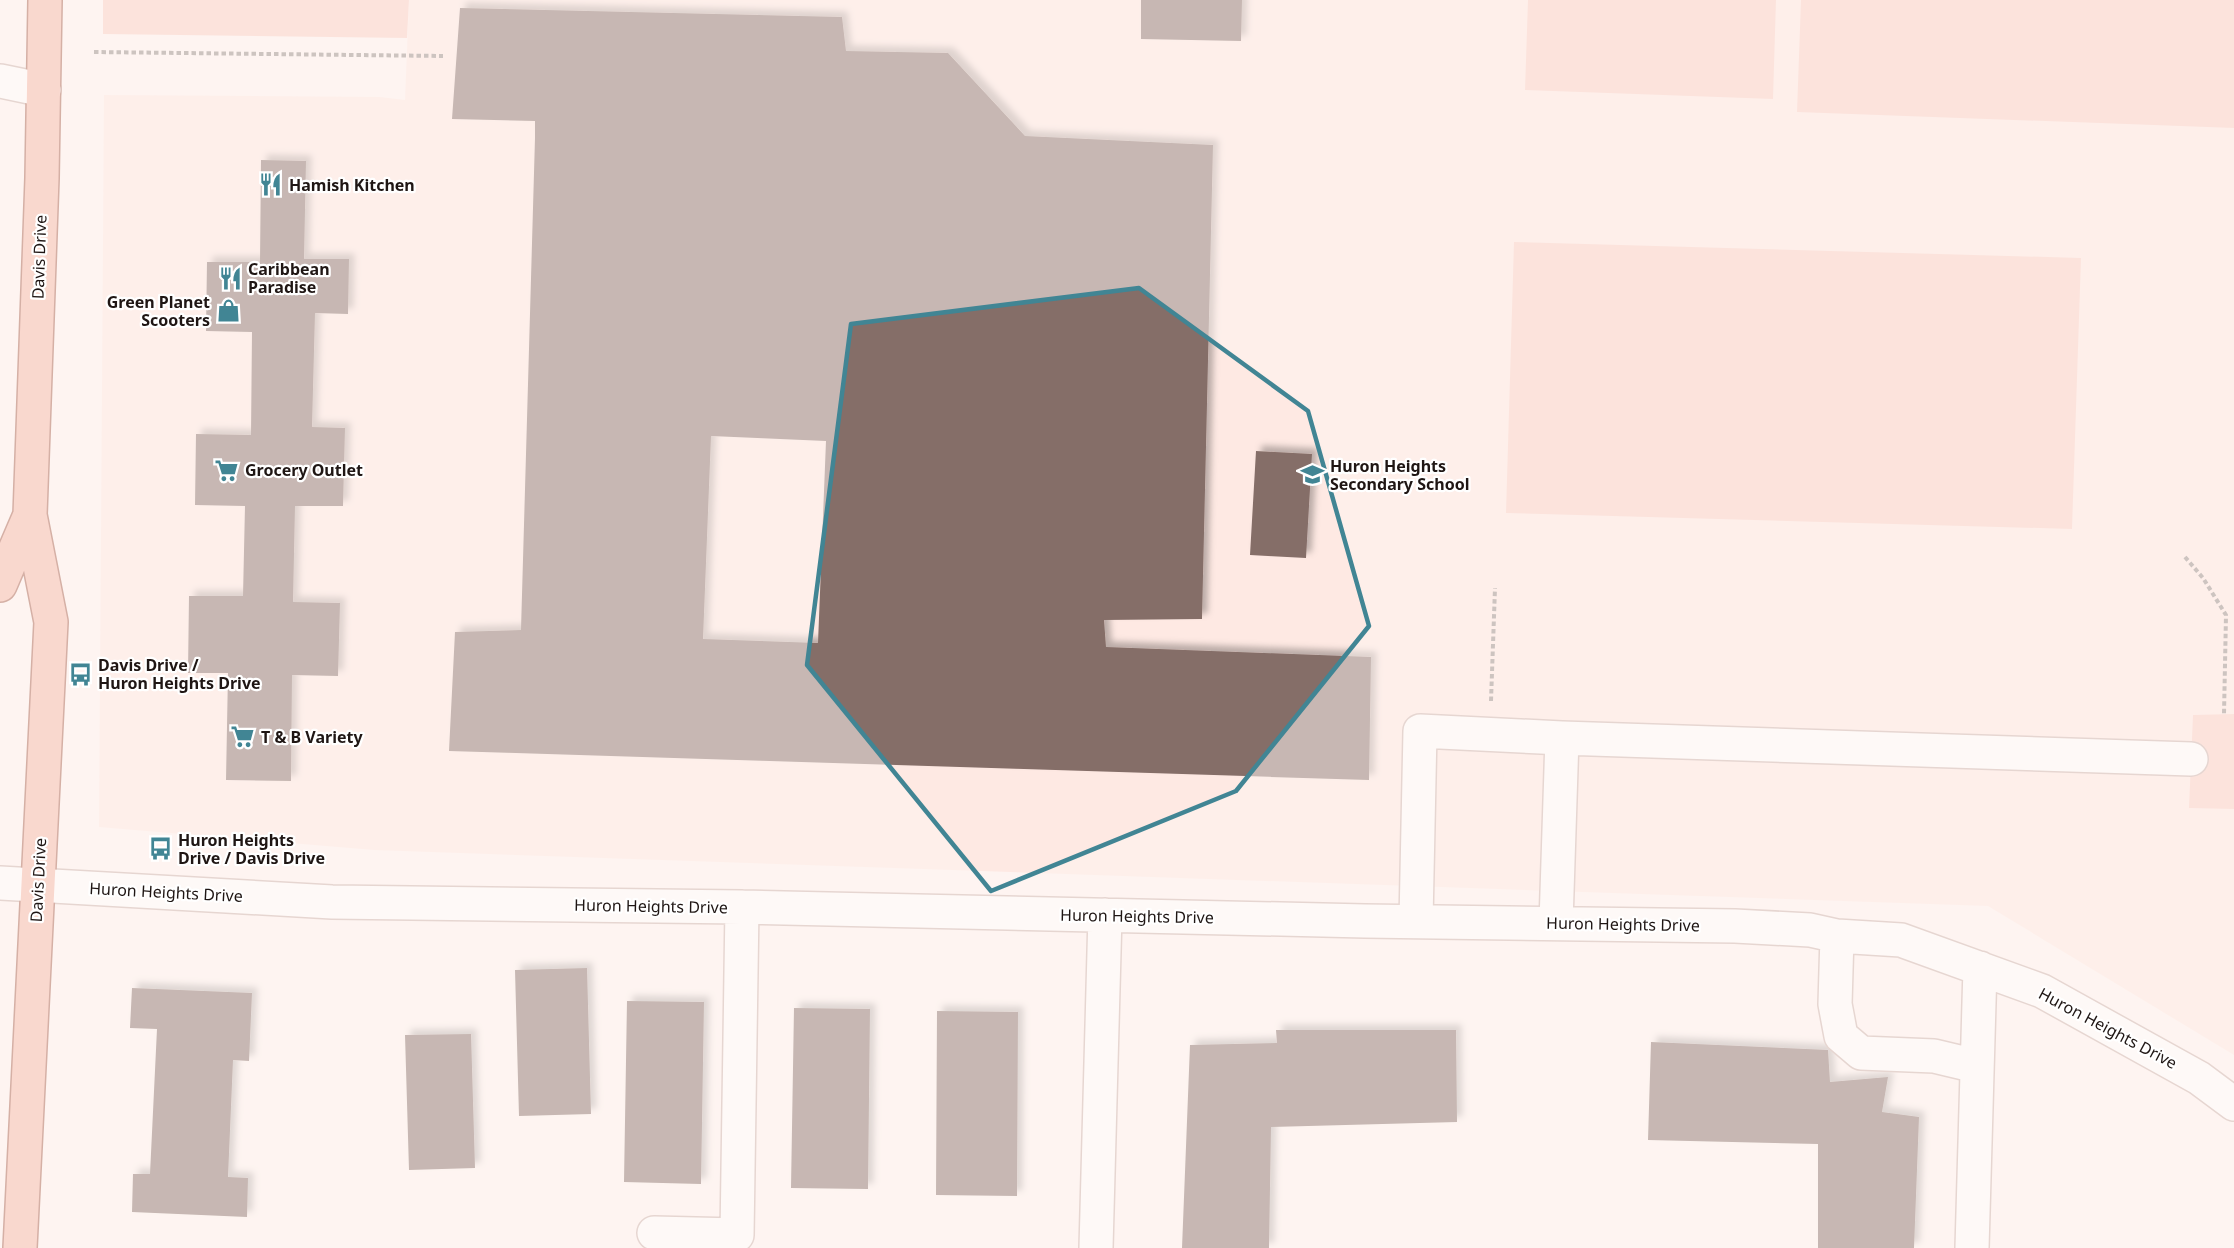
<svg xmlns="http://www.w3.org/2000/svg" width="2234" height="1248" font-family="'Noto Sans',sans-serif">
  <defs>
    <filter id="shadow"><feDropShadow dx="5.5" dy="-5.5" stdDeviation="3" flood-color="#0004"/></filter>
  </defs>
  <rect width="100%" height="100%" fill="#fef4f1"/>
  <path fill="#fee9e3" d="M409,0H2234V1055L1988,906L374,850L99,827L104,95L380,97L405,100Z"/>
  <path fill="#facfc4" d="M103,0H409L407,38L103,34Z
    M1528,0H1776L1773,99L1525,90Z
    M1801,0H2234V128L1797,112Z
    M1514,242L2081,258L2072,529L1506,513Z
    M2234,714V809L2189,808L2193,715Z"/>
  <path fill="#856e68" fill-rule="evenodd" filter="url(#shadow)" d="M1141,0H1242L1241,41L1141,39Z
    M460,8L842,17L846,51L948,53L1025,136L1213,145L1202,619L1104,620L1106,647L1371,657L1369,780L449,751L455,632L521,630L535,138V121L452,119ZM711,436L826,441L818,643L703,639Z
    M261,160L306,161L304,259H349L348,314L315,313L312,427L345,428L343,506H295L293,602L340,603L338,676L292,675L291,781L226,780L228,673H188L189,596H243L245,506L195,505L196,434L251,435L252,332L206,331L207,262H260Z
    M1256,451L1312,454L1306,558L1250,555Z
    M587,968L591,1114L519,1116L515,970Z
    M132,988L252,993L249,1061L233,1060L228,1177L248,1178L247,1217L132,1212L133,1174H150L157,1029L130,1028Z
    M627,1001L704,1002L701,1184L624,1182Z
    M794,1008L870,1009L868,1189L791,1188Z
    M937,1011L1018,1012L1017,1196L936,1195Z
    M1276,1030H1456L1457,1122L1271,1127L1269,1248H1182L1190,1045L1277,1043Z
    M471,1034L475,1168L409,1170L405,1035Z
    M1651,1042L1828,1050L1830,1082L1888,1077L1882,1112L1919,1117L1914,1248H1818V1144L1648,1140Z"/>
  <g fill="none" stroke-linecap="round" stroke-linejoin="round">
    <defs>
      <path id="minor" d="M0,81L44,90
        M0,883L332,902L742,907L1365,921L1735,926L1810,930L1837,936L1901,940L2042,991L2199,1078L2234,1104
        M1416,921L1420,731L1562,738L2191,759
        M1556,923L1562,738
        M1837,936L1835,1004L1841,1036L1861,1053L1934,1056L1976,1066
        M654,1233L737,1235L742,907
        M1096,1248L1105,915
        M1972,1248L1980,968"/>
      <path id="major" d="M0,585L30,515
        M20,1248L51,622L30,515L42,178L45,0"/>
    </defs>
    <use href="#minor" stroke="#cbb2ac" stroke-width="36"/>
    <use href="#major" stroke="#a45d4b" stroke-width="36"/>
    <path stroke="#938986" stroke-width="4" stroke-dasharray="4.5 3" stroke-linecap="butt" d="M94,52L443,56
      M2185,557L2203,578L2226,615L2224,714
      M1491,701L1495,588"/>
    <use href="#minor" stroke="#fff" stroke-width="33"/>
    <use href="#major" stroke="#f4b5a5" stroke-width="33"/>
  </g>
  <path d="M0 0H2234V1248H0ZM1139,288L1308,411L1369,626L1236,791L991,891L807,665L851,324Z" fill="#fef4f1" fill-opacity=".55" fill-rule="evenodd"/>
  <path fill="none" stroke="#418594" stroke-width="4.5" stroke-linejoin="round" d="M1139,288L1308,411L1369,626L1236,791L991,891L807,665L851,324Z"/>
  <defs>
    <symbol id="restaurant-bare" viewBox="-9 -9 18 18"><path d="M-5-6h1v4h1v-4h1v4h1v-4h1v5L-1.5 .5V6h-2V.5L-5-1ZM5-6V6H3V1.5H1.5Q1.5-4 5-6Z" fill="#418594" stroke="#fff" stroke-width="2.5" paint-order="stroke"/></symbol>
    <symbol id="shop-bare" viewBox="-9 -9 18 18"><path d="M-5-2.5h2.3a2.7 3.5 0 0 1 5.4 0H5L5.5 6h-11ZM-1.5-2.5h3a1.5 2.3 0 0 0-3 0Z" fill="#418594" stroke="#fff" stroke-width="2.5" paint-order="stroke"/></symbol>
    <symbol id="supermarket-bare" viewBox="-9 -9 18 18"><path d="M-6-5.5h2.5l.6 2H6L4.5 2H-2.5L-4.4-4H-6ZM-1.5 3.2a1.3 1.3 0 1 0 .1 0ZM3 3.2a1.3 1.3 0 1 0 .1 0Z" fill="#418594" stroke="#fff" stroke-width="2.5" paint-order="stroke"/></symbol>
    <symbol id="school-bare" viewBox="-9 -9 18 18"><path d="M0-5L7-2L0 1L-7-2ZM-4 1L0 2.5L4 1V4Q0 6-4 4Z" fill="#418594" stroke="#fff" stroke-width="2.5" paint-order="stroke"/></symbol>
    <symbol id="bus-bare" viewBox="-9 -9 18 18"><path d="M-5-6H5V4H4V6H2V4H-2V6H-4V4H-5ZM-3.5-4V0h7V-4ZM-3.5 1.2v1.5H-2V1.2ZM2 1.2v1.5H3.5V1.2Z" fill="#418594" stroke="#fff" stroke-width="2.5" paint-order="stroke"/></symbol>
  </defs>
  <g fill-rule="evenodd">
    <use href="#restaurant-bare" x="254" y="168" width="33" height="33"/>
    <use href="#restaurant-bare" x="214" y="262" width="33" height="33"/>
    <use href="#shop-bare" x="212" y="294" width="33" height="33"/>
    <use href="#supermarket-bare" x="210" y="454" width="33" height="33"/>
    <use href="#school-bare" x="1296" y="458" width="33" height="33"/>
    <use href="#bus-bare" x="64" y="658" width="33" height="33"/>
    <use href="#supermarket-bare" x="226" y="720" width="33" height="33"/>
    <use href="#bus-bare" x="144" y="832" width="33" height="33"/>
  </g>
  <g text-anchor="middle" stroke-width="4.5" stroke-linejoin="round" paint-order="stroke">
    <g font-size="16" font-weight="bold" fill="#1f1614" stroke="#fff" text-anchor="start">
      <text x="289" y="191">Hamish Kitchen</text>
      <text x="248" y="275">Caribbean<tspan x="248" dy="18">Paradise</tspan></text>
      <text x="210" y="308" text-anchor="end">Green Planet<tspan x="210" dy="18">Scooters</tspan></text>
      <text x="1330" y="472">Huron Heights<tspan x="1330" dy="18">Secondary School</tspan></text>
      <text x="245" y="476">Grocery Outlet</text>
      <text x="98" y="671">Davis Drive /<tspan x="98" dy="18">Huron Heights Drive</tspan></text>
      <text x="261" y="743">T &amp; B Variety</text>
      <text x="178" y="846">Huron Heights<tspan x="178" dy="18">Drive / Davis Drive</tspan></text>
    </g>
    <g font-size="16" fill="#1f1614" stroke="#fff">
      <text transform="translate(39 257) rotate(-88)" y="6">Davis Drive</text>
      <text transform="translate(38 880) rotate(-87)" y="6">Davis Drive</text>
      <text transform="translate(166 892) rotate(3)" y="6">Huron Heights Drive</text>
      <text transform="translate(651 906) rotate(1)" y="6">Huron Heights Drive</text>
      <text transform="translate(1137 916) rotate(1)" y="6">Huron Heights Drive</text>
      <text transform="translate(1623 924) rotate(1)" y="6">Huron Heights Drive</text>
      <text transform="translate(2108 1028) rotate(28)" y="6">Huron Heights Drive</text>
    </g>
  </g>
</svg>
